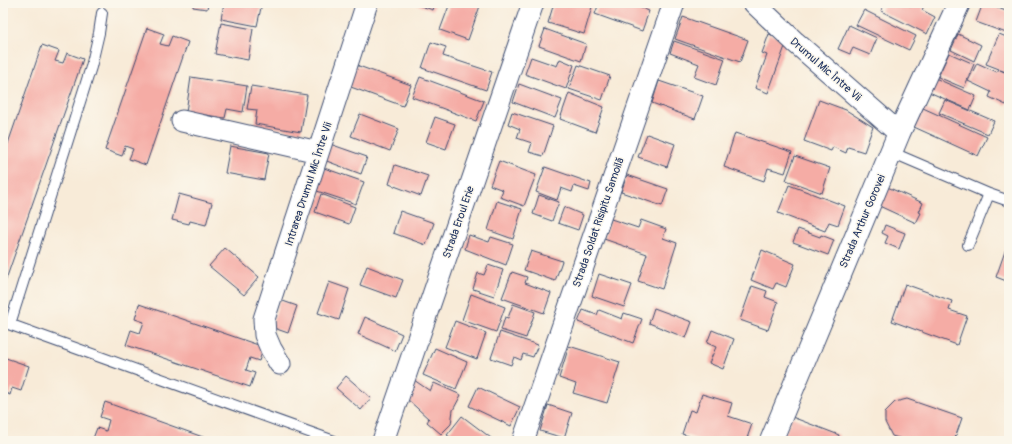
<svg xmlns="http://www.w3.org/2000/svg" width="1012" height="444" font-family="Pangolin,sans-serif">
  <rect width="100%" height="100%" fill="#fbf7ec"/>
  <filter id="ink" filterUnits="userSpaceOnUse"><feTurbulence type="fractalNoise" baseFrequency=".025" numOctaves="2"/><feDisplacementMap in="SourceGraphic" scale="8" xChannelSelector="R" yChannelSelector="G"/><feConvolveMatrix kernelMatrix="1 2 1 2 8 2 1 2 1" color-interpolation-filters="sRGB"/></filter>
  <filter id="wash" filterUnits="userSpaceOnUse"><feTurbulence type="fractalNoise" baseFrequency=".012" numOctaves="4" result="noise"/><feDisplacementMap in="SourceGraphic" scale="16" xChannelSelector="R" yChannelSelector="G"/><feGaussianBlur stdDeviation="0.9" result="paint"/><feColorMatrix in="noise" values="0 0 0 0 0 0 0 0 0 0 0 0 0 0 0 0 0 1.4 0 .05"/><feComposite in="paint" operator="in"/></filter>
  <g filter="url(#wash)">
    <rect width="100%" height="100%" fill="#f8ebd8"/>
    <g id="blocks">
      <path fill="#f5aca5" d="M193,3H208L207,9L193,7Z
        M224,3H262L257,26L221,19Z
        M412,3H435L433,10Z
        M450,3H481L468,40L440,30Z
        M554,3H578L592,7L584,34L548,23Z
        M599,3H632L631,4L649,11L642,31L595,14Z
        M885,3H905L911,6L912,3H918L924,6L922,10L935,17L927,34L881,11Z
        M983,3L1009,12V34L976,22Z
        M864,10L916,36L909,50L856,25Z
        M683,17L748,40L740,62L675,39Z
        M221,23L253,29L248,60L215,54Z
        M849,25L877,38L870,55L853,48L850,54L838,49Z
        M147,28L164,34L160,44L168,46L172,36L188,42L146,165L129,159L133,149L125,146L122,156L105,150Z
        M545,29L586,44L581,61L539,46Z
        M769,34L787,41L768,93L755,88L767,55L762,53Z
        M958,34L981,45L974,61L951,50Z
        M999,34L1009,38V73L1000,70L1009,74V98L1006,105L989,97L991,92L968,81L977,63L997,72L999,69L986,64Z
        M674,41L725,59L716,85L694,77L699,64L670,53Z
        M431,42L446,47L443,56L492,72L486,90L422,68Z
        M42,45L59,51L55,61L63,63L67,53L83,59L3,288V158Z
        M949,53L974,64L964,88L938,77Z
        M531,57L557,66L560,59L574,65L566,89L525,74Z
        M356,65L411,85L403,106L348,86Z
        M578,65L610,76L602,100L569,89Z
        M191,77L247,86L243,112L227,109L225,118L186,112Z
        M420,77L484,101L476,121L412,97Z
        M935,78L976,96L970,110L929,92Z
        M659,81L703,96L695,119L652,103Z
        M519,84L562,100L555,118L513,102Z
        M251,86L307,95L301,132L255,124L257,110L247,109Z
        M569,93L604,107L595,132L560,119Z
        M819,100L846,110L873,127L864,152L848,147L846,153L833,147L831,151L804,141Z
        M945,100L994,121L988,134L939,113Z
        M923,108L987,137L978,156L914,127Z
        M512,112L553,126L543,156L529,152L532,143L517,138L520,129L508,124Z
        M360,114L399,129L390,151L351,136Z
        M435,117L455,124L446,149L426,142Z
        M735,133L792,152L785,173L768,168L764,181L724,167Z
        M647,134L675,144L667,167L638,157Z
        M330,144L367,157L361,174L324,160Z
        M230,146L269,153L264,180L225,173Z
        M795,156L830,168L822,193L786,180Z
        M499,161L536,175L524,206L500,197L503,190L490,185Z
        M395,165L428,176L421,196L389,184Z
        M545,167L591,183L589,191L574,186L572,192L561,188L557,200L536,192Z
        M324,168L364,182L356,204L317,191Z
        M627,175L668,189L662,206L621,192Z
        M789,185L845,206L838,225L829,222L825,231L778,213Z
        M883,185L923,203L919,212L921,213L916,223L875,204Z
        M179,194L212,203L206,225L190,221L189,224L172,220Z
        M321,194L355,207L349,224L315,212Z
        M539,195L559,202L552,221L533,214Z
        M497,201L522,209L513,239L488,230Z
        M564,207L583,215L578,230L558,223Z
        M400,211L434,223L426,245L393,233Z
        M611,219L638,228L641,220L666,229L663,238L677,243L662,289L638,281L647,254L604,239Z
        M885,225L905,233L899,249L885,243L888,236L882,233Z
        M798,229L820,237L821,235L834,240L828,255L793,242Z
        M469,235L489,242L491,237L513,244L506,265L465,249Z
        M1009,240V282L996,277Z
        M225,248L259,277L244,295L209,266Z
        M762,250L795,264L786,287L776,283L773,289L751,280Z
        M531,251L562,261L555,281L524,270Z
        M488,265L503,270L494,296L473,289L478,273L484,275Z
        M367,266L403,280L396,298L360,285Z
        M512,272L527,277L525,283L551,293L544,313L502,298Z
        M599,274L632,285L624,307L592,296Z
        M329,282L349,289L339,320L318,313Z
        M905,284L952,301L949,310L967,316L957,345L892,321Z
        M752,286L767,291L765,297L778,302L768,330L740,320Z
        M471,294L505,307L496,332L462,320Z
        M280,300L297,306L288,333L271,327Z
        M139,304L264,347L259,361L250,358L246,370L255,373L250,387L126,345L131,330L140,333L144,322L135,319Z
        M513,304L535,312L526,338L501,330L505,317L508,318Z
        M654,308L692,322L686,338L649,323Z
        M583,310L597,315L599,310L622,319L624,313L642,319L633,343L578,322Z
        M365,317L402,334L395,351L358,334Z
        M455,321L486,333L477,359L445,347Z
        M712,330L734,339L723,369L709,363L716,347L707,343Z
        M500,332L538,345L533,357L523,354L521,360L514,357L511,365L491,358Z
        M569,346L620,362L607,403L573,393L576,384L559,378Z
        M435,348L467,362L456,389L423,375Z
        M3,357L29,366L21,391L12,388L10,395L3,392Z
        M346,376L371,398L361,410L336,388Z
        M414,380L430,391L434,383L461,395L453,410L451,424L441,434L427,422L429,419L406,398Z
        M478,387L520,407L511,426L469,406Z
        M702,394L732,403L728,416L752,424L746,441H703L682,434L690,410L696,412Z
        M907,399L962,418L954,441H908L892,436L885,422V412L895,402Z
        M105,402L214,441H92L97,428L106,431L109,420L100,417Z
        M548,405L572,413L564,438L540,431Z
        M462,416L495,441H455L447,435Z
        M792,417L839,435L837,441H782Z"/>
    </g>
  </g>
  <g filter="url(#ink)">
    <use href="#blocks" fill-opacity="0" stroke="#3c4b70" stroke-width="1"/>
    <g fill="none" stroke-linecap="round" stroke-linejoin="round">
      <defs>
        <path id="service" d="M891,152L989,194L1009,201
          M968,245L989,194
          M3,322L334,441
          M10,324L91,67L99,33L102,13"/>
        <path id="minor" d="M754,3L795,42L899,133
          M182,121L318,152
          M280,364L271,349L265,335L264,319L367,3
          M383,441L533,3
          M523,441L674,3"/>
        <path id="tertiary" d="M771,441L899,133L959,3"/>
      </defs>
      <use href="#service" stroke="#3c4b70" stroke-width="12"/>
      <use href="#minor" stroke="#3c4b70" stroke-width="23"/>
      <use href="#tertiary" stroke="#3c4b70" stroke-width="24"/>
      <use href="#service" stroke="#fff" stroke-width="10"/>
      <use href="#minor" stroke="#fff" stroke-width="21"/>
      <use href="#tertiary" stroke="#fff" stroke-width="22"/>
    </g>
  </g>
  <g text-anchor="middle" stroke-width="3" stroke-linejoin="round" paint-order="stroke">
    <g font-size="11" fill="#1b2f5e" stroke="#fbf7ec">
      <text transform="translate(826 69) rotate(41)" y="4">Drumul Mic Între Vii</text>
      <text transform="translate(308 184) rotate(-72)" y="4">Intrarea Drumul Mic Între Vii</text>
      <text transform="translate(862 221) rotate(-67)" y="4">Strada Arthur Gorovei</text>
      <text transform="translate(458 222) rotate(-71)" y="4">Strada Eroul Erie</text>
      <text transform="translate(598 222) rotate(-71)" y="4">Strada Soldat Risipitu Samoilă</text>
    </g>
  </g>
  <rect width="1012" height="444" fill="none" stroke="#fbf7ec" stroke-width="16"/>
</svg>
